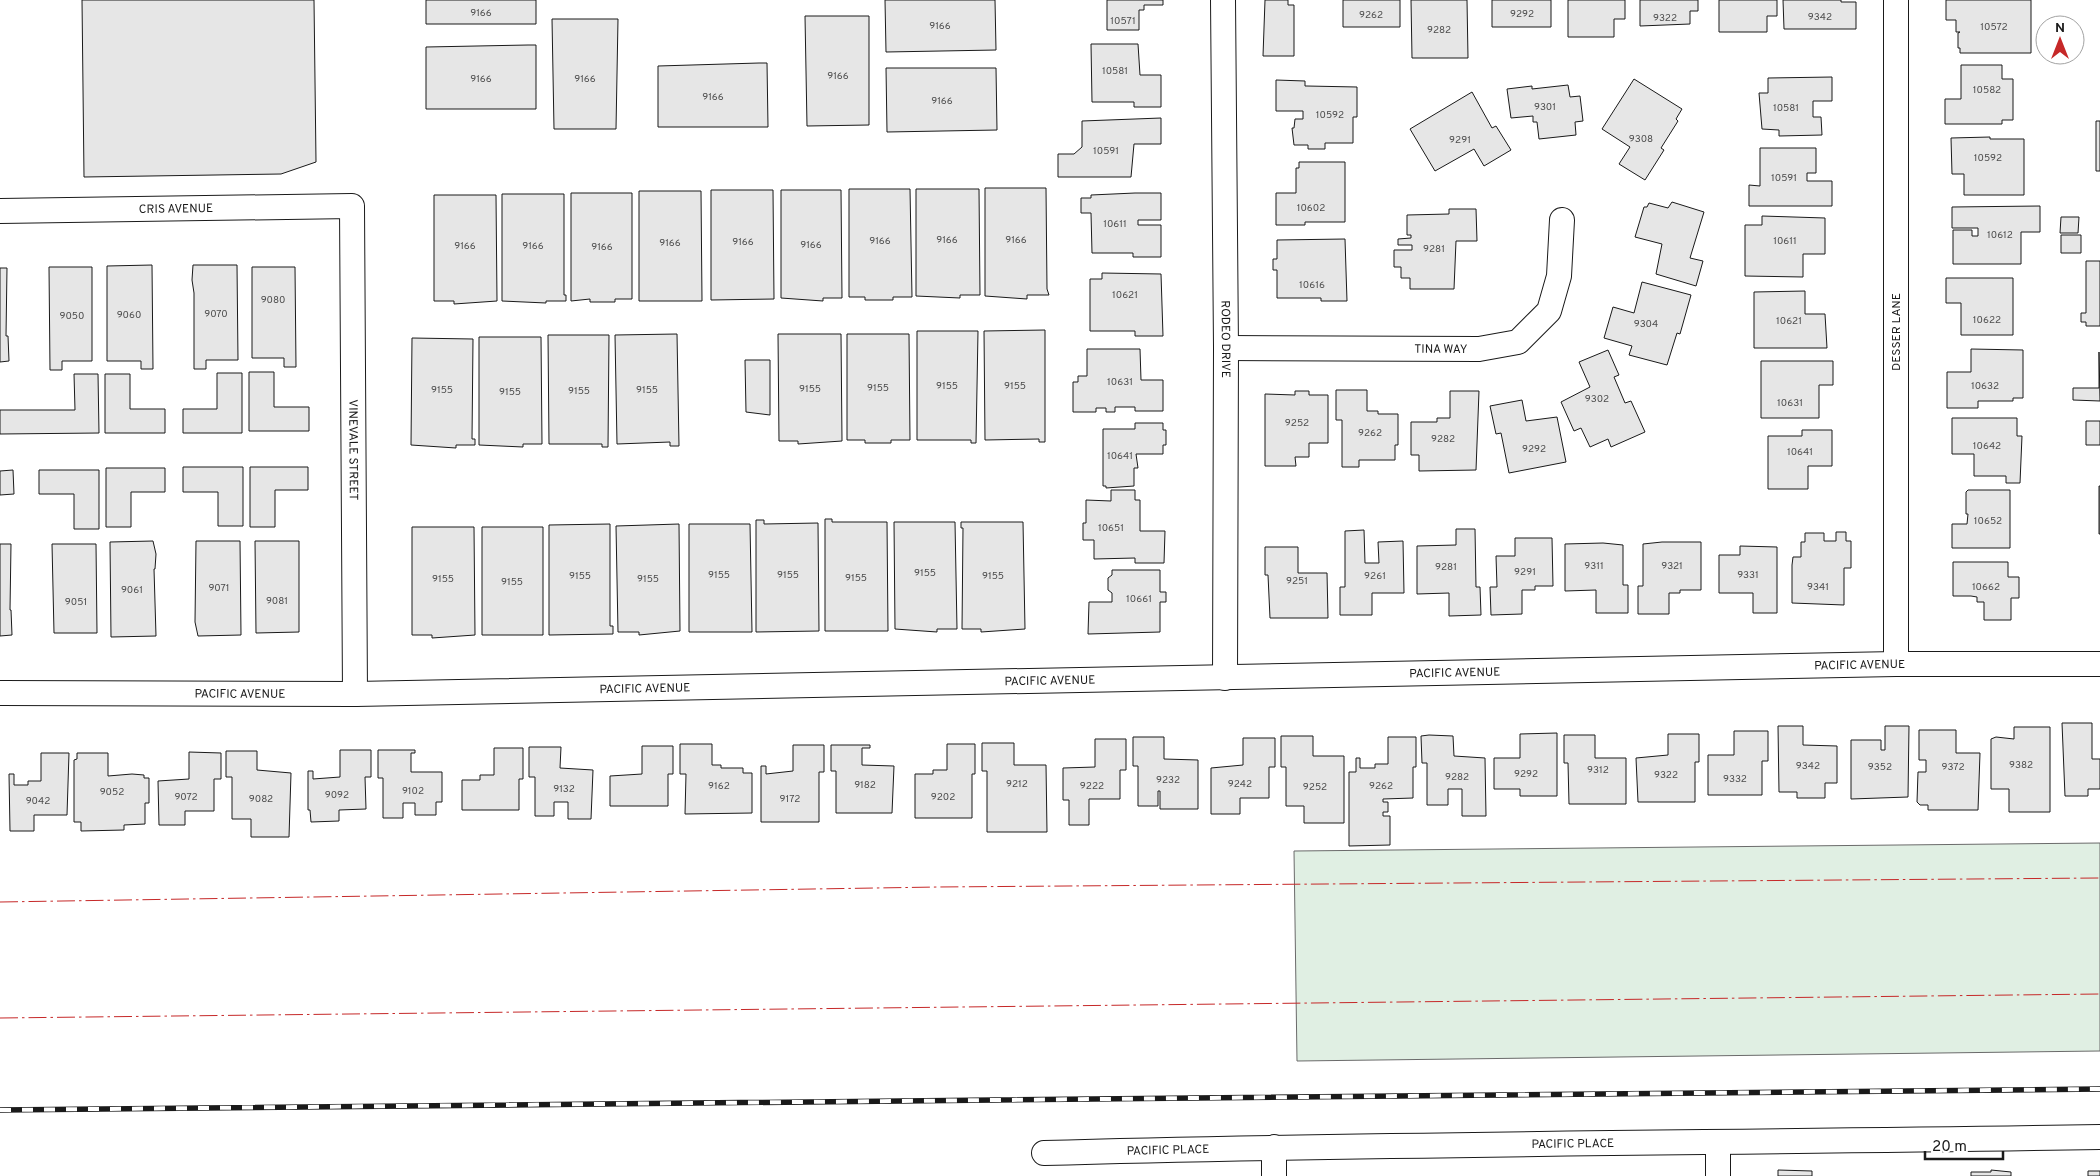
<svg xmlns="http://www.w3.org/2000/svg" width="2100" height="1176" font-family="Overpass,sans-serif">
  <rect width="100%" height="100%" fill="#fff"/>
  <path fill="#e0efe3" stroke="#6a6a6a" d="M2100,843V1051L1297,1061L1294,851Z"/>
  <path fill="#e6e6e6" stroke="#1a1a1a" d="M82,0H314L316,162L281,174L84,177Z
    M426,0H536V24H426Z
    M885,0H995L996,50L886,52Z
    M1107,0H1163V5H1144V10H1139V30H1107Z
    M1265,0H1288V5H1294V56H1263Z
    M1343,0H1400V27H1343Z
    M1411,0H1467L1468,58H1412Z
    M1492,0H1551V27H1492Z
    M1568,0H1625V19H1614V37H1568Z
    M1640,0H1698V11H1690V24L1640,26Z
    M1719,0H1777V16H1767V32H1719Z
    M1783,0H1841V2H1856V29H1784Z
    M1946,0H2031V53H1960V48H1958V33L1960,32H1956V20H1946Z
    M805,16H869V125L807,126Z
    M552,19H618L616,129H554Z
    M1091,44H1138L1140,75H1161V107H1134V102H1092Z
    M528,45H536V109H426V47Z
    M759,63H767L768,127H658V66Z
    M1961,65H2002V79H2013V120H2002V124H1945V99H1961Z
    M886,68H996L997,130L887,132Z
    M1832,77V101H1813V117H1821L1822,135L1779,136V130L1762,129L1759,93H1768V78Z
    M1634,79L1682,109L1676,119L1678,121L1661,148L1664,150L1645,180L1619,164L1630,147L1602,129Z
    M1276,80L1305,81V86H1307L1357,87V117H1353V143H1325V149H1308V145H1294L1292,128H1294L1295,119H1303V111H1276Z
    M1568,85L1570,97L1580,96L1583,121L1575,122L1576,135L1539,139L1537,122H1533V116L1511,118L1507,89L1532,86V89Z
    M1472,92L1492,128L1496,126L1511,150L1484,166L1474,149L1435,171L1410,129Z
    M1161,118V144H1134L1131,177H1058V154H1074L1082,147V121Z
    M2096,121H2100V171H2096Z
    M1990,137V139H2024V195H1964V174H1952L1951,138Z
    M1760,148H1816V173H1807V181H1832V206H1749V185L1760,186Z
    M1299,162H1345V222H1305V225H1276V193H1296V168H1299Z
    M985,188H1046L1047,289L1049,295H1027V299L985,296Z
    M849,189H910L912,297H893V300H865V297H849Z
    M916,189H979L980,295H960V298L916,296Z
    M711,190H773L774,299L711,300Z
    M781,190H841L842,298H823V301L781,298Z
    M639,191H701L702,301H639Z
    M571,193H632V299H615V302H590V299L571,301Z
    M1135,193H1161V220H1138V225H1161V257H1133V253H1092L1091,213H1081V198H1091V195Z
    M502,194H564V295H566V301H546V303L502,301Z
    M434,195H496L497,301L454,304V301H434Z
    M1672,202L1704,212L1690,258L1703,261L1696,286L1656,274L1662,244L1635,237L1644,207H1647L1649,203L1668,208Z
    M2040,206V232H2021V264H1953V230H1972V236H1978V228H1952V207Z
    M1449,209H1476L1477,241H1456L1454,289H1410V278H1401V267H1394V250H1412V245H1398V239L1411,238V235H1407V215L1449,214Z
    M1762,216L1825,218V254H1803V277L1745,276V225H1762Z
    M2061,217H2079L2078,233H2060Z
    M2061,235H2081V253H2061Z
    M1345,239L1347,301H1321V298H1277V270H1273V259H1277V240Z
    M2086,261H2100V326H2086V322H2081V313H2086Z
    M152,265L153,369H141V361H107V266Z
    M193,265H237L238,360H206V369H194V293L192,280Z
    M49,267H92V361H62V370H50Z
    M252,267H295L296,367H284V358H252Z
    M0,268H7L6,336H8L9,361L0,362Z
    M1102,273L1161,274L1163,336H1135V331H1090V279H1102Z
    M1946,278H2013V335H1961V303H1946Z
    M1642,282L1691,295L1680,334L1677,333L1667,365L1629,355L1632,346L1604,338L1613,307L1634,313Z
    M1805,291V314H1825L1827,348H1754V292Z
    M1045,330V442H1039V439L985,440L984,331Z
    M917,331H978L976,443H971V440H917Z
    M677,334L679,446H670V442L617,444L615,335Z
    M778,334H841L842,441L798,444V441H779Z
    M847,334H909L910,440H891V443H865V440H847Z
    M548,335H609L608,447H602V444H549Z
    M479,337H541L542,444H523V447L479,445Z
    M412,338L473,339L472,439H475V445H456V448L411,445Z
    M1087,349H1140L1141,380H1163V411H1135V407H1115V412H1106V408H1096V412H1073V382H1078V376H1087Z
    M1971,349L2023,350V398H2013V401H1978V408H1947V372H1971Z
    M1608,350L1619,375L1614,377L1625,403L1631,401L1645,432L1611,447L1608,439L1590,447L1581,428L1574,431L1561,402L1590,387L1579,362Z
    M2099,352L2100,401L2073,400V388H2099Z
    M745,360H770V415L746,412Z
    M1761,361H1833V385H1819V418H1761Z
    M249,372H274V407H309V431H249Z
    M217,373H242V433H183V409H217Z
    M74,374H98L99,433L0,434V410H75Z
    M105,374H130V409H165V433H105Z
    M1336,390H1367V411H1378V414H1398V445H1395V460H1359V467H1342V420H1336Z
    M1295,391H1309V395H1328V443H1309V457H1295L1296,466H1265V394L1295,395Z
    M1450,391H1479L1476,470L1419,471V455H1411V422H1437V418H1450Z
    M1522,400L1526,421L1557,417L1566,462L1509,473L1501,433L1496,434L1490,406Z
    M1952,418H2017V436H2022L2020,483H2006V476H1974V454H1952Z
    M2086,421H2100V445H2086Z
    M1135,423H1163V430H1166V445H1163V454H1136L1138,468H1134V486L1106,488V486H1103V429H1135Z
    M1802,430H1832V466H1808V489H1768V436H1802Z
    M183,467H243V526H218V492H183Z
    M250,467H308V490H275V527H250Z
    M106,468H165V492H131V527H106Z
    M13,470L14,494L0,495V471Z
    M39,470H99V529H74V494H39Z
    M2099,486H2100V534H2099Z
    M1111,490H1135V500H1140V531H1165L1164,563H1135V558L1094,559V540H1083V523H1086V500L1111,501Z
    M1968,490H2010V548H1952V524H1967L1968,514H1966V492Z
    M825,519H832V522H887L888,631H825Z
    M756,520H764V524L818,523L819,631L756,632Z
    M894,522H955L957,629H937V632L895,629Z
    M961,522H1023L1025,629L981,632V629H962L963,528H961Z
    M610,524V626H613V634L549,635V525Z
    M679,524L680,631L639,635V632H618L616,526Z
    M689,524H750L752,632H689Z
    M412,527H474L475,635L432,638V635H412Z
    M482,527H543V635H482Z
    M1456,529H1475L1476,587H1480L1481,615L1449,616V593L1417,594V546L1456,545Z
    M1364,530L1365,563H1379L1378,542L1403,541L1404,593H1372V615H1340V587H1345V531Z
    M1836,532H1846V541H1851V568H1844V605L1792,603V565L1793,557H1801V542H1805V533H1824V541H1836Z
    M1515,538H1552L1553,586H1535V590H1522V614L1491,615L1490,587H1497L1496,556H1515Z
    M153,541L156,554L155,569H154L156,636L111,637L110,542Z
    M196,541H240L241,635L198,636L195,622Z
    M255,541H299V632L256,633Z
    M1662,542H1701V590H1680V593H1669V614H1638V586H1643V544Z
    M1603,543L1623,545V585H1628V613H1596V590L1565,591V544Z
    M0,544H11L10,610H11L12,635L0,636Z
    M52,544H96L97,633H54Z
    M1740,546L1777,547V613H1753V593H1719V555H1740Z
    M1265,547H1298V573H1327L1328,618H1270L1268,575H1265Z
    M1953,562H2008V577H2019V598H2011V620H1984V602H1977V597L1971,596H1953Z
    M1112,570H1160V592H1166V602H1160V632L1088,634L1089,602H1112V593L1108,590V578L1112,575Z
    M2062,723H2092V759H2100V789H2088V796H2065Z
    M1778,726H1803V745L1837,746V783H1825V798H1797V792H1779Z
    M1885,726H1909L1908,797L1851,799V740H1881V750H1885Z
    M2014,727H2050V812H2009V789H1991V739L1996,737L2014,739Z
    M1919,730H1956V753H1980L1978,810H1928V805H1920L1917,802L1918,772H1926V760H1919Z
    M1734,731H1768V761H1762V795H1708V755H1734Z
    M1557,733V796H1520V789H1494V758H1520V734Z
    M1668,734H1699V762H1695V802H1638L1636,758L1668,755Z
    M1429,735L1453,736L1454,756L1485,758L1486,816H1462V789H1448V805H1427V763H1422L1421,736Z
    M1564,735H1595V758H1626V804H1569L1568,763H1564Z
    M1281,736H1313V756H1344V823H1304V806H1286V767H1281Z
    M1133,737H1164V759L1198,760V809H1160V791H1158V806H1138V766H1133Z
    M1388,737H1416V767H1413V798L1383,799V802H1388V812H1383V816H1390V845L1349,846V772H1356V758H1360V768H1375V764H1388Z
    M1243,738H1275V767H1269V798H1240V814H1211V768L1243,765Z
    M1095,739H1126V770H1120V799H1089V825H1069V800H1063V768L1095,767Z
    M982,743H1014V765H1046L1047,832H987V771H982Z
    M680,744H712V765H721V768H743V773H752V813L685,814L686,774H680Z
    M947,744H975V774H972V818H915V774H933V770H947Z
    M793,745H824V772H819V822H761V766H766V774L793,771Z
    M831,745H870V748H862V765L894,766L892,813H836V771H831Z
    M642,746H673V774H668V806H610V776L642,774Z
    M529,747H561L560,768L593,770L591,819H568V802H554V816H535V777H529Z
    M494,748H523V779H519V810H462V780H480V775H494Z
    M340,750H371V777H365L366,809L339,810V821L311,822L310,810H308V771H313V779L340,777Z
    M378,750H415V753H411V772H442V802H436V815H415V803H403V818H383V778H378Z
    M226,751H257V770L291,773L289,837H251V819H232V777H226Z
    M189,752L221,753V779H214V811H185V825H159L158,781L189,779Z
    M41,753H69L67,815H34V831H10L9,774H14V785H28V781H41Z
    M77,753H108V776L132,774L144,775V778H149V803H145V824L124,825V830L81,831V822H74V760L77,759Z
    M1778,1170L1812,1171V1176H1778Z
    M1991,1170L2011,1172V1176H1971V1172H1991Z
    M2088,1171H2100V1176H2088Z"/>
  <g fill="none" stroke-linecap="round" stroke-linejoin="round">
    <defs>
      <g id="minor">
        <path id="s1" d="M1223,0L1226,348L1225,678"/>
        <path d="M1896,0V664"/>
        <path id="s2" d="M0,211L352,206L355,694"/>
        <path id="s3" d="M1226,348L1479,349L1518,342L1549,311L1559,276L1562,220"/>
        <path id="s4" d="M0,693L355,694L1896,664H2100"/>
        <path d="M1718,1144V1176"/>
        <path d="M1274,1147V1176"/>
        <path id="s5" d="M1044,1153C1396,1143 1748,1143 2100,1137"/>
      </g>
    </defs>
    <use href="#minor" stroke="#1a1a1a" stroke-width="26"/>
    <use href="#minor" stroke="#fff" stroke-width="24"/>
    <defs>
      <path id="rail" d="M0,1110L2100,1089"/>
    </defs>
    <use href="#rail" stroke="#1a1a1a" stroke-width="5.5"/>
    <use href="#rail" stroke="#fff" stroke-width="4" stroke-dasharray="11" stroke-linecap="butt"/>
    <path stroke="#c62828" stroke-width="1" stroke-dasharray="18 4 2.5 4" stroke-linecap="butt" d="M0,902L938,887L2100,878
      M0,1018L2100,994"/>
  </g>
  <g text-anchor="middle" stroke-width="4" stroke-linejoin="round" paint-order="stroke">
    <g font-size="10" fill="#4d4d4d">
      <text x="481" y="16">9166</text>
      <text x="1522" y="17">9292</text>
      <text x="1371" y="18">9262</text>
      <text x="1820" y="20">9342</text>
      <text x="1665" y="21">9322</text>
      <text x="1123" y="24">10571</text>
      <text x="940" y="29">9166</text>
      <text x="1994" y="30">10572</text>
      <text x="1439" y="33">9282</text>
      <text x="1115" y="74">10581</text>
      <text x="838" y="79">9166</text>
      <text x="481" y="82">9166</text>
      <text x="585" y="82">9166</text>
      <text x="1987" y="93">10582</text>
      <text x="713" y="100">9166</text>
      <text x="942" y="104">9166</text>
      <text x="1545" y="110">9301</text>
      <text x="1786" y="111">10581</text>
      <text x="1330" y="118">10592</text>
      <text x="1641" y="142">9308</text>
      <text x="1460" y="143">9291</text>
      <text x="1106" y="154">10591</text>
      <text x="1988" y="161">10592</text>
      <text x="1784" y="181">10591</text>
      <text x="1311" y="211">10602</text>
      <text x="1115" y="227">10611</text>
      <text x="2000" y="238">10612</text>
      <text x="947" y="243">9166</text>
      <text x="1016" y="243">9166</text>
      <text x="880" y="244">9166</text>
      <text x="1785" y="244">10611</text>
      <text x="743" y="245">9166</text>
      <text x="670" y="246">9166</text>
      <text x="811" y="248">9166</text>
      <text x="465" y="249">9166</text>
      <text x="533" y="249">9166</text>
      <text x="602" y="250">9166</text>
      <text x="1434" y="252">9281</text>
      <text x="1312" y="288">10616</text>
      <text x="1125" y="298">10621</text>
      <text x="273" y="303">9080</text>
      <text x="216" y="317">9070</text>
      <text x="129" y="318">9060</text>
      <text x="72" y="319">9050</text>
      <text x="1987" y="323">10622</text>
      <text x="1789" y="324">10621</text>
      <text x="1646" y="327">9304</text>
      <text x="1120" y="385">10631</text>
      <text x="947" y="389">9155</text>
      <text x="1015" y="389">9155</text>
      <text x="1985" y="389">10632</text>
      <text x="878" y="391">9155</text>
      <text x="810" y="392">9155</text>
      <text x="442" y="393">9155</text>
      <text x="647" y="393">9155</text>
      <text x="579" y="394">9155</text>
      <text x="510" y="395">9155</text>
      <text x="1597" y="402">9302</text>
      <text x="1790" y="406">10631</text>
      <text x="1297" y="426">9252</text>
      <text x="1370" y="436">9262</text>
      <text x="1443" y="442">9282</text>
      <text x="1987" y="449">10642</text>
      <text x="1534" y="452">9292</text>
      <text x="1800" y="455">10641</text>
      <text x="1120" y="459">10641</text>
      <text x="1988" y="524">10652</text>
      <text x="1111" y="531">10651</text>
      <text x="1594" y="569">9311</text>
      <text x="1672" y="569">9321</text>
      <text x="1446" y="570">9281</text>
      <text x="1525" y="575">9291</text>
      <text x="925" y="576">9155</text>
      <text x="719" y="578">9155</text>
      <text x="788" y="578">9155</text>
      <text x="1748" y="578">9331</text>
      <text x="580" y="579">9155</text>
      <text x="993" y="579">9155</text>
      <text x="1375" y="579">9261</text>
      <text x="856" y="581">9155</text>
      <text x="443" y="582">9155</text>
      <text x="648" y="582">9155</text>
      <text x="1297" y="584">9251</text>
      <text x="512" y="585">9155</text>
      <text x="1818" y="590">9341</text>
      <text x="1986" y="590">10662</text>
      <text x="219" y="591">9071</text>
      <text x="132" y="593">9061</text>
      <text x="1139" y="602">10661</text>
      <text x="277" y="604">9081</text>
      <text x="76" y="605">9051</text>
      <text x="2021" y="768">9382</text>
      <text x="1808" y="769">9342</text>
      <text x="1880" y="770">9352</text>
      <text x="1953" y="770">9372</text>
      <text x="1598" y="773">9312</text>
      <text x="1526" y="777">9292</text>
      <text x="1666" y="778">9322</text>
      <text x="1457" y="780">9282</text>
      <text x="1735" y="782">9332</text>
      <text x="1168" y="783">9232</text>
      <text x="1017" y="787">9212</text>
      <text x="1240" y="787">9242</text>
      <text x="865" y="788">9182</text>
      <text x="719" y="789">9162</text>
      <text x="1092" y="789">9222</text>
      <text x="1381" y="789">9262</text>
      <text x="1315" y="790">9252</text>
      <text x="564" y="792">9132</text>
      <text x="413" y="794">9102</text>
      <text x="112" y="795">9052</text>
      <text x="337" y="798">9092</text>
      <text x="186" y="800">9072</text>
      <text x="943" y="800">9202</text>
      <text x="261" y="802">9082</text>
      <text x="790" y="802">9172</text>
      <text x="38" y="804">9042</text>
    </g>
    <g font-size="12" fill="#1a1a1a" stroke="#fff">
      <text dy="4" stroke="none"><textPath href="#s2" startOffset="176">CRIS AVENUE</textPath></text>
      <text transform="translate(1896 332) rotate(-90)" y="4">DESSER LANE</text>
      <text dy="4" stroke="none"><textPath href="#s1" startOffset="339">RODEO DRIVE</textPath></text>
      <text dy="4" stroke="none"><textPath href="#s3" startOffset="215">TINA WAY</textPath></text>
      <text dy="4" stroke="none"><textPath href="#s2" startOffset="596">VINEVALE STREET</textPath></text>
      <text dy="4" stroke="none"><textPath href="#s4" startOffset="1860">PACIFIC AVENUE</textPath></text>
      <text dy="4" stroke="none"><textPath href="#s4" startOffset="1455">PACIFIC AVENUE</textPath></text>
      <text dy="4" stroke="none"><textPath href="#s4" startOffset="1050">PACIFIC AVENUE</textPath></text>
      <text dy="4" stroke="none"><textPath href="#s4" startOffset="645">PACIFIC AVENUE</textPath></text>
      <text dy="4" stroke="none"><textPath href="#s4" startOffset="240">PACIFIC AVENUE</textPath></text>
      <text dy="4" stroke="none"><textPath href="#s5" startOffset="529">PACIFIC PLACE</textPath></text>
      <text dy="4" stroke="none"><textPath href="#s5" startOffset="124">PACIFIC PLACE</textPath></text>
    </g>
  </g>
  <g transform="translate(2060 40)"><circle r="24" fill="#ffffff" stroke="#a3a3a3"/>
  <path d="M0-4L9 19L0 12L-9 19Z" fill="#c62828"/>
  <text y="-8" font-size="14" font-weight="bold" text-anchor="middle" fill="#1a1a1a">N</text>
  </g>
  <path d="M1925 1151v8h78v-8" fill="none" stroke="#1a1a1a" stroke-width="2.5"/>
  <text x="1932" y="1151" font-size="15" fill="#1a1a1a" stroke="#ffffff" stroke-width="4" paint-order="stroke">20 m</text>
</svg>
